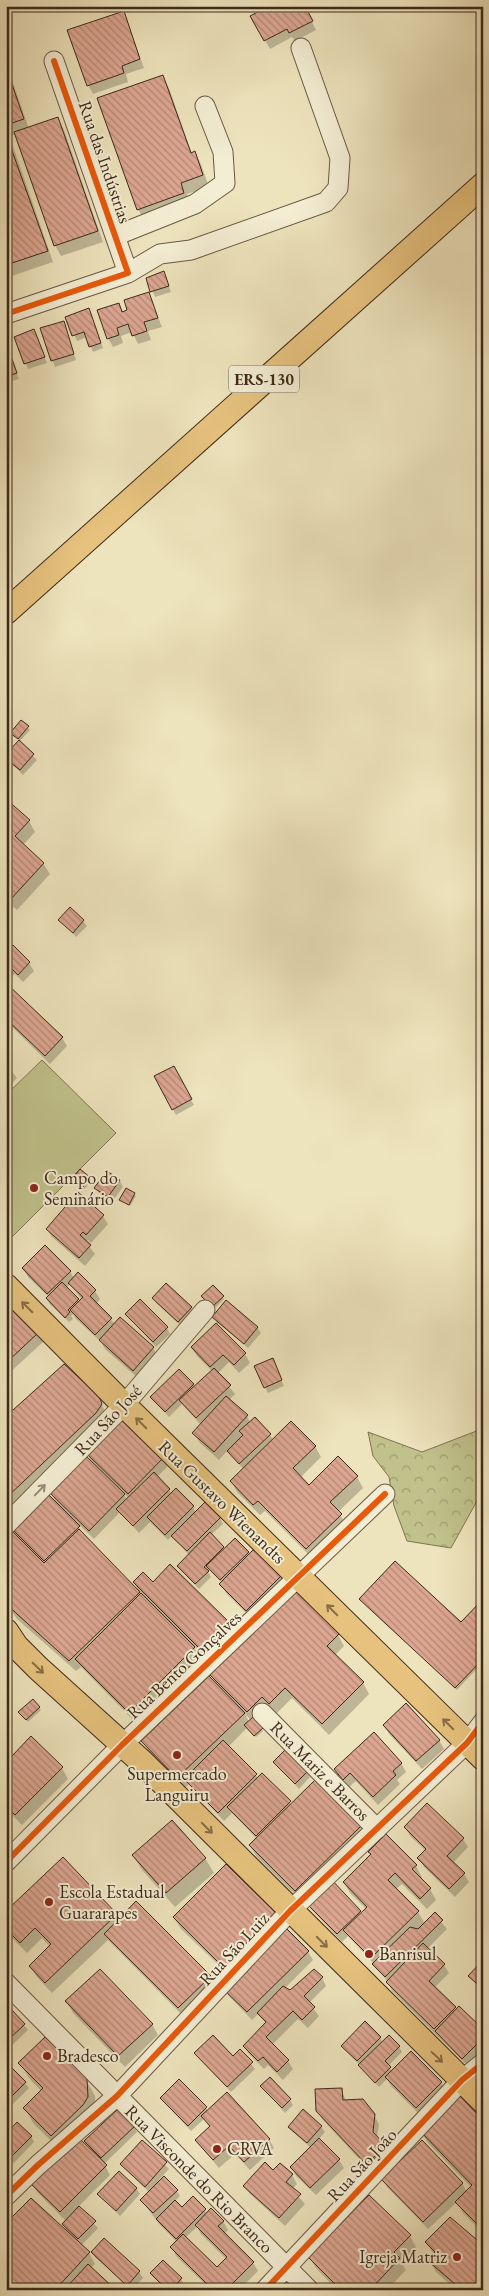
<svg xmlns="http://www.w3.org/2000/svg" width="489" height="2296" font-family="'EB Garamond',serif">
  <defs>
    <pattern id="forest-crowns" width="20" height="18" patternUnits="userSpaceOnUse" patternTransform="scale(1.25)"><rect width="20" height="18" fill="#c0c18b"/><path d="M2 6a3 3 0 1 1 6 0M12 15a3 3 0 1 1 6 0" fill="none" stroke="#9d9d71"/></pattern>
    <pattern id="building-back-hatch" width="6" height="6" patternUnits="userSpaceOnUse" patternTransform="scale(1.25)"><rect width="6" height="6" fill="#dca691"/><path d="M-1 5l2 2M0 0l6 6M5-1l2 2" fill="none" stroke="#b48776"/></pattern>
  </defs>
  <rect width="100%" height="100%" fill="#ede3bc"/>
  <filter id="stains"><feTurbulence type="fractalNoise" baseFrequency=".004" numOctaves="4"/><feColorMatrix values="0 0 0 0 .2 0 0 0 0 .09 0 0 0 0 .02 0 0 0 .5 -.17"/></filter>
  <radialGradient id="worn" r=".72"><stop offset=".6" stop-color="#630" stop-opacity="0"/><stop offset="1" stop-color="#630" stop-opacity=".3"/></radialGradient>
  <path fill="#c0c18b" stroke="#7f7552" d="M42,1060L116,1133L6,1243V1095Z"/>
  <path fill="url(#forest-crowns)" stroke="#7f7552" d="M479,1430H483V1498L478,1499L451,1548L407,1541L394,1506L389,1477L373,1456L368,1432L422,1452Z"/>
  <path fill="#0003" fill-rule="evenodd" d="M304,6L316,30L295,41L292,37L270,49L265,40Z
    M123,12L144,68L126,74L128,82L93,94L88,85Z
    M6,69L11,77L29,129L58,119L64,130L103,242L61,256L55,245L16,134L8,137L13,146L53,262L6,278Z
    M163,77L169,88L192,154L195,153L201,164L209,187L187,194L190,204L144,220L138,209Z
    M164,273L171,292L155,297L147,278Z
    M149,294L162,327L148,331L151,340L138,344L132,332L121,336L123,343L113,347L108,338L119,304L124,313L129,311Z
    M91,315L103,348L93,352L87,337L77,341L67,317Z
    M63,322L76,360L55,367L41,329Z
    M34,331L47,363L28,369L15,338Z
    M6,344L19,379L6,383Z
    M22,721L30,730L20,741L12,733Z
    M19,742L37,760L23,775L6,758Z
    M6,800L29,821L35,832L23,845L43,863L50,874L17,910L6,901Z
    M60,920L83,921L87,926L76,937Z
    M6,954L29,963L34,971L23,982L15,974L6,982Z
    M6,985L62,1038L67,1046L50,1064L6,1021Z
    M6,1063L17,1078L6,1089Z
    M173,1067L194,1105L176,1115L156,1077Z
    M107,1172L120,1181L123,1187L112,1202L99,1193L96,1188Z
    M90,1179L91,1181L83,1191L72,1180Z
    M134,1194L136,1196L130,1206L121,1200Z
    M103,1216L108,1224L91,1243L88,1240L86,1242L95,1254L85,1266L52,1237L47,1229Z
    M23,1268L70,1271L74,1279L78,1274L95,1291L100,1299L96,1304L115,1324L120,1318L153,1348L158,1357L138,1378L105,1349L101,1342L76,1319L73,1314L71,1316L73,1319L69,1322L50,1304L47,1299L49,1297L28,1277ZM70,1284L82,1300L80,1302L66,1288Z
    M213,1286L224,1299L214,1309L204,1298Z
    M153,1298L191,1308L194,1313L182,1327L156,1303Z
    M6,1305L38,1333L43,1342L6,1376Z
    M126,1314L167,1328L170,1334L156,1347Z
    M214,1317L257,1327L261,1333L248,1348L218,1323L217,1325L245,1354L250,1363L239,1373L229,1362L218,1373L235,1394L229,1400L247,1416L250,1422L270,1435L273,1440L315,1446L321,1457L300,1478L309,1487L357,1477L363,1488L338,1512L347,1526L313,1559L265,1511L260,1515L237,1492L231,1481L243,1469L228,1450L219,1460L199,1442L194,1433L201,1425L182,1404L169,1417L152,1397L193,1384L195,1387L212,1371L197,1356L192,1348L217,1323Z
    M275,1366L284,1386L268,1393L265,1387Z
    M98,1397L107,1416L6,1515V1406L13,1412Z
    M121,1415L169,1465L157,1477L172,1494L193,1507L196,1513L220,1518L223,1524L211,1535L225,1550L248,1553L282,1575L287,1584L252,1619L226,1593L221,1584L222,1583L210,1570L208,1572L211,1577L199,1589L178,1566L189,1555L172,1536L168,1540L150,1522L139,1533L120,1512L94,1539L76,1522L84,1536L139,1592L134,1582L153,1584L214,1666L194,1646L200,1659L136,1723L81,1667L76,1671L17,1619L6,1603V1538L13,1531L10,1527L57,1504L50,1492L91,1461L86,1452ZM123,1493L129,1498L127,1500Z
    M362,1601L461,1624L483,1601V1662L457,1690Z
    M338,1635L344,1646L335,1655L363,1683L369,1694L329,1735L292,1698L276,1714L269,1707L255,1721L263,1731L256,1737L247,1728L228,1747L258,1778L262,1774L291,1805L361,1826L367,1837L302,1902L257,1857L250,1846L257,1839L232,1813L224,1821L189,1784L184,1789L149,1752L143,1741L215,1682L210,1674ZM245,1714L251,1720L249,1722Z
    M33,1700L41,1710L28,1722L21,1714Z
    M384,1725L439,1740L444,1749L422,1769L389,1734Z
    M6,1754L10,1758L62,1768L68,1779L22,1825L6,1809Z
    M275,1762L307,1772L310,1777L299,1789Z
    M401,1763L406,1772L397,1780L400,1784L378,1805L356,1781L349,1787L335,1769Z
    M405,1827L463,1839L468,1847L453,1863L464,1874L469,1882L455,1897L424,1867L419,1858L426,1851L410,1836Z
    M370,1852L416,1866L422,1877L420,1879L430,1889L436,1900L427,1909L402,1884L396,1889L418,1912L425,1924L435,1914L447,1929L427,1949L444,1965L449,1973L434,1988L456,2011L483,2031V2051L468,2066L392,1991L388,1982L374,1964L348,1936L342,1942L311,1909L306,1901L360,1912L362,1914L366,1909L350,1893L344,1882L372,1855Z
    M133,1856L205,1858L214,1873L175,1907L142,1870Z
    M63,1859L119,1920L210,1976L216,1987L185,2018L108,1940L52,1993L37,1977L30,1966L50,1947L42,1938L27,1953L6,1932V1912Z
    M483,1859V1870L479,1863Z
    M174,1918L283,1926L308,1952L313,1960L285,1988L291,1992L322,1978L326,1986L309,2003L319,2016L308,2028L298,2019L272,2045L288,2061L293,2069L283,2080L268,2065L264,2069L249,2054L244,2046L266,2024L259,2013L252,2020L228,1995L223,1987L232,1978L181,1929Z
    M483,1962V1992L470,1976Z
    M67,2002L152,2024L158,2035L125,2067L73,2013Z
    M6,2003L28,2030L6,2051Z
    M380,2038L383,2043L399,2047L402,2052L388,2066L392,2071L441,2083L446,2091L421,2116L391,2086L387,2079L379,2087L343,2046Z
    M240,2051L255,2069L231,2092L195,2053L233,2058Z
    M20,2063L86,2080L95,2096L96,2112L60,2150L33,2123L25,2108L42,2092L29,2078Z
    M6,2075L25,2083L29,2088L9,2108L6,2106Z
    M179,2081L208,2111L269,2139L274,2148L250,2170L235,2154L219,2168L196,2141L210,2128L204,2119L191,2131L161,2099Z
    M262,2086L290,2100L293,2105L285,2113Z
    M341,2089L346,2101L374,2115L379,2124L377,2138L390,2155L371,2172L323,2120L317,2111Z
    M6,2109L13,2118L6,2125Z
    M303,2111L321,2127L325,2132L319,2139L339,2160L344,2168L316,2195L296,2176L292,2167L311,2148L293,2132L289,2127Z
    M483,2122V2233L463,2213L457,2202L428,2229L388,2188L383,2180L462,2183L467,2192L472,2188L427,2142L421,2131Z
    M134,2127L137,2132L104,2164L110,2175L78,2207L98,2228L81,2246L89,2253L95,2264L91,2268L115,2290H6L69,2235L63,2224L66,2221L37,2192L32,2183L92,2151L86,2141Z
    M6,2136H31L34,2142L14,2163L6,2156Z
    M142,2141L169,2169L158,2181L177,2191L180,2196L175,2201L182,2209L193,2198L208,2214L223,2221L228,2230L224,2234L253,2263L258,2271L239,2290H211L176,2256L172,2247L177,2242L160,2225L141,2200L149,2192L125,2169L121,2164ZM197,2227L201,2234L226,2259L217,2269L185,2238Z
    M6,2163L10,2170L6,2173Z
    M280,2164L292,2175L297,2184L292,2189L305,2204L285,2226L250,2194L245,2186L274,2172Z
    M136,2188L140,2194L120,2216L99,2194Z
    M370,2196L410,2236L416,2247L401,2262L406,2270L387,2290H337L316,2268L309,2257Z
    M104,2240L139,2272L143,2278L132,2290L96,2258L92,2253Z
    M426,2242L483,2290H456L436,2272L430,2261L434,2255Z
    M152,2273L181,2279L184,2285L179,2290H166Z"/>
  <path fill="url(#building-back-hatch)" stroke="#3e291a" d="M269,6H305L313,21L289,33L287,29L264,41L250,16Z
    M124,11L140,59L122,66L124,73L87,86L67,30Z
    M6,67L24,119L6,125Z
    M163,75L191,153L195,151L203,175L181,183L184,193L137,210L97,98Z
    M58,117L98,231L54,246L14,132Z
    M6,134L48,251L6,265Z
    M164,271L169,286L150,292L146,278Z
    M149,292L158,318L144,322L147,331L132,336L128,324L117,328L119,335L107,339L97,310L119,303L122,312L127,310L124,300Z
    M89,308L101,343L89,347L84,332L72,336L65,317Z
    M64,321L74,354L51,361L40,328Z
    M34,329L45,357L24,364L14,337Z
    M6,342L17,373L6,377Z
    M21,720L29,726L18,739L10,733Z
    M19,740L34,754L20,770L6,759V754Z
    M6,799L30,820L15,836L44,863L10,900L6,897Z
    M70,907L84,920L73,933L58,920Z
    M13,945L30,962L18,975L9,966L6,969V952Z
    M6,983L63,1037L45,1056L6,1019Z
    M174,1066L192,1099L172,1110L154,1076Z
    M80,1169L91,1178L81,1189L71,1180Z
    M107,1171L120,1180L108,1197L94,1188Z
    M126,1188L135,1193L129,1205L119,1200Z
    M78,1192L104,1215L86,1235L83,1232L80,1235L91,1245L79,1258L46,1229Z
    M45,1245L71,1271L47,1294L22,1268Z
    M78,1272L96,1290L90,1296L112,1318L95,1335L70,1310L83,1297L68,1283Z
    M62,1282L79,1299L68,1310L70,1312L65,1318L46,1298Z
    M166,1283L192,1307L178,1322L152,1298Z
    M213,1285L224,1296L212,1307L201,1296Z
    M140,1299L168,1327L153,1342L125,1314Z
    M226,1300L258,1327L244,1344L212,1317Z
    M12,1304L39,1332L6,1363V1309Z
    M120,1317L154,1347L133,1371L99,1340Z
    M216,1323L246,1353L234,1365L223,1355L210,1367L191,1347Z
    M273,1358L282,1380L264,1388L254,1366Z
    M64,1364L99,1396L102,1404L96,1413L6,1498V1405L13,1410Z
    M214,1368L231,1385L196,1418L179,1400Z
    M179,1369L194,1384L165,1412L150,1397Z
    M226,1396L248,1415L214,1452L192,1433Z
    M121,1413L165,1456L128,1494L84,1451Z
    M255,1417L271,1434L239,1464L227,1451L243,1435L239,1431Z
    M291,1421L316,1446L293,1468L309,1485L338,1456L358,1476L330,1502L342,1514L306,1549L258,1501L253,1505L230,1481Z
    M85,1455L125,1494L89,1531L49,1492Z
    M154,1472L170,1489L133,1526L116,1509Z
    M176,1488L194,1506L165,1535L147,1517Z
    M45,1491L80,1526L44,1561L9,1526Z
    M205,1502L221,1517L187,1551L171,1536Z
    M79,1529L140,1592L69,1661L6,1604V1536L12,1531L44,1563Z
    M210,1532L224,1547L204,1567L209,1571L195,1584L177,1566Z
    M235,1538L249,1552L220,1580L206,1566Z
    M256,1547L283,1574L246,1611L219,1584Z
    M395,1561L461,1622L483,1599V1659L455,1688L359,1599Z
    M170,1564L235,1628L207,1656L133,1582L143,1572L153,1582Z
    M294,1589L339,1634L327,1646L364,1682L322,1724L285,1688L269,1704L262,1697L247,1712L209,1674Z
    M141,1593L195,1647L129,1713L75,1659Z
    M209,1676L245,1713L177,1778L141,1741Z
    M33,1699L40,1707L26,1720L18,1712Z
    M406,1703L440,1740L416,1761L383,1725Z
    M253,1717L263,1728L254,1736L244,1725Z
    M374,1732L402,1763L393,1771L396,1775L373,1797L350,1773L343,1780L334,1769Z
    M31,1736L63,1767L15,1815L6,1806V1752L11,1757Z
    M223,1740L257,1774L218,1813L184,1779Z
    M286,1749L308,1771L295,1784L273,1762Z
    M262,1773L291,1801L256,1836L227,1807Z
    M316,1779L362,1825L295,1891L249,1845Z
    M427,1803L464,1838L447,1856L465,1873L449,1889L417,1858L426,1849L404,1827Z
    M172,1820L206,1858L166,1893L132,1855Z
    M386,1834L417,1865L412,1869L431,1888L420,1899L395,1873L388,1880L419,1911L371,1958L343,1930L367,1907L343,1882L371,1854L368,1852Z
    M63,1857L117,1914L45,1983L29,1966L51,1944L35,1928L20,1943L6,1929V1911Z
    M226,1864L277,1914L224,1968L173,1917Z
    M329,1877L361,1911L337,1934L304,1901Z
    M136,1901L211,1976L178,2008L104,1934Z
    M435,1912L443,1920L385,1977L372,1964L410,1927L418,1929Z
    M283,1925L309,1951L247,2012L221,1987Z
    M423,1943L445,1964L429,1981L456,2007L434,2029L386,1982Z
    M483,1960V1989L468,1976Z
    M100,1969L153,2024L118,2056L65,2001Z
    M314,1969L323,1977L304,1996L315,2007L302,2020L293,2011L266,2037L289,2060L277,2072L263,2057L258,2061L243,2046L266,2022L257,2013L283,1986L290,1990Z
    M459,2006L483,2029V2038L462,2059L435,2031Z
    M11,2009L25,2024L6,2042V2014Z
    M365,2021L381,2037L357,2061L341,2046Z
    M213,2035L233,2056L240,2049L253,2062L227,2087L194,2053Z
    M389,2035L400,2046L385,2061L391,2067L375,2083L358,2065Z
    M45,2037L87,2079L88,2097L83,2105L51,2136L23,2108L43,2088L18,2063Z
    M411,2051L442,2082L416,2108L385,2077Z
    M12,2068L26,2082L6,2102V2074Z
    M270,2077L291,2099L282,2108L260,2086Z
    M179,2079L207,2107L188,2126L160,2098Z
    M342,2088L343,2100L363,2099L375,2114L373,2132L386,2146L366,2164L316,2111L315,2089Z
    M227,2092L270,2139L244,2162L229,2146L213,2160L195,2140L210,2126L201,2116Z
    M457,2093L483,2120V2230L455,2202L472,2185L419,2130Z
    M118,2109L135,2126L101,2158L84,2141Z
    M303,2109L322,2126L307,2143L288,2127Z
    M17,2122L32,2136L10,2158L6,2155V2134Z
    M77,2136L107,2165L60,2212L30,2183Z
    M319,2138L340,2159L310,2188L290,2167Z
    M142,2140L167,2162L145,2187L120,2164Z
    M422,2140L463,2183L423,2222L381,2179Z
    M265,2162L273,2170L280,2163L293,2174L286,2182L301,2194L279,2218L243,2186Z
    M119,2171L137,2188L116,2211L97,2194Z
    M164,2176L178,2190L153,2213L140,2200Z
    M369,2195L411,2235L394,2252L400,2258L370,2290H341L308,2257Z
    M193,2196L206,2209L176,2239L156,2219L175,2200L182,2207Z
    M31,2198L90,2252L55,2290H6V2223Z
    M79,2206L96,2221L78,2239L62,2224Z
    M211,2208L224,2221L218,2226L254,2262L226,2290H213L170,2247L183,2234L217,2267L227,2257L195,2225Z
    M450,2217L483,2245V2290H462L428,2261L435,2252L425,2242Z
    M104,2238L140,2271L127,2286L91,2252Z
    M163,2260L182,2278L171,2290H167L150,2273Z
    M88,2264L116,2290H64Z"/>
  <g fill="none" stroke-linecap="round" stroke-linejoin="round">
    <defs>
      <path id="minor" d="M54,61L128,273
        M115,236L195,204L225,183L223,152L205,106
        M6,314L128,273L160,254L191,250L326,202L338,188L340,158L301,48
        M6,1525L124,1405L205,1310
        M262,1713L377,1829
        M6,1862L122,1745L385,1494
        M6,1983L309,2290
        M6,2196L38,2165L117,2096L290,1911L467,1743L483,1722
        M265,2290L462,2080L483,2063"/>
      <path id="major" d="M6,612L483,185
        M6,1286L124,1405L483,1758
        M6,1631L16,1646L38,1668L143,1763L483,2101"/>
    </defs>
    <use href="#minor" stroke="#6a5842" stroke-width="21"/>
    <use href="#major" stroke="#3e291a" stroke-width="26"/>
    <use href="#minor" stroke="#f3edd3" stroke-width="19"/>
    <use href="#major" stroke="#e6c27e" stroke-width="24"/>
    <defs>
      <path id="cycleway" d="M6,314L128,273L54,61
        M6,1862L122,1745L385,1494
        M6,2196L38,2165L117,2096L290,1911L467,1743L483,1722
        M265,2290L462,2080L483,2063"/>
    </defs>
    <use href="#cycleway" stroke="#f3edd3" stroke-width="9"/>
    <use href="#cycleway" stroke="#e8590c" stroke-width="6"/>
  </g>
  <defs><path id="oneway-shaft" d="M-6 0H5M1.5-3L5.5 0L1.5 3" fill="none" stroke-width="1.6" stroke-linecap="round" stroke-linejoin="round" transform="scale(1.25)"/></defs>
  <g stroke="#8a6e47">
    <use href="#oneway-shaft" transform="translate(27 1307) rotate(-135)"/>
    <use href="#oneway-shaft" transform="translate(141 1423) rotate(-135)"/>
    <use href="#oneway-shaft" transform="translate(332 1610) rotate(-135)"/>
    <use href="#oneway-shaft" transform="translate(38 1668) rotate(44)"/>
    <use href="#oneway-shaft" transform="translate(448 1724) rotate(-135)"/>
    <use href="#oneway-shaft" transform="translate(207 1828) rotate(45)"/>
    <use href="#oneway-shaft" transform="translate(322 1942) rotate(45)"/>
    <use href="#oneway-shaft" transform="translate(437 2057) rotate(43)"/>
  </g>
  <use stroke="#988b76" href="#oneway-shaft" transform="translate(40 1490) rotate(-46)"/>
  <g fill="#8f2418" stroke="#f3edd3" stroke-width="2">
    <circle cx="34" cy="1188" r="5"/>
    <circle cx="177" cy="1755" r="5"/>
    <circle cx="49" cy="1902" r="5"/>
    <circle cx="369" cy="1954" r="5"/>
    <circle cx="47" cy="2056" r="5"/>
    <circle cx="217" cy="2149" r="5"/>
    <circle cx="457" cy="2257" r="5"/>
  </g>
  <g text-anchor="middle" stroke-width="4" stroke-linejoin="round" paint-order="stroke">
    <rect fill="#f3edd3" stroke="#746452" stroke-width="1" x="229" y="365.5" width="70" height="27" rx="4"/>
    <g font-size="16" font-weight="bold" fill="#3e291a">
      <text x="264" y="385">ERS-130</text>
    </g>
    <g font-size="18" fill="#3e291a" stroke="#f3edd3">
      <text transform="translate(105 162) rotate(71)" y="6">Rua das Indústrias</text>
      <text transform="translate(108 1420) rotate(-47)" y="6">Rua São José</text>
      <text transform="translate(222 1502) rotate(44)" y="6">Rua Gustavo Wienandts</text>
      <text transform="translate(184 1665) rotate(-43)" y="6">Rua Bento Gonçalves</text>
      <text transform="translate(320 1771) rotate(45)" y="6">Rua Mariz e Barros</text>
      <text transform="translate(234 1949) rotate(-47)" y="6">Rua São Luiz</text>
      <text transform="translate(362 2165) rotate(-47)" y="6">Rua São João</text>
      <text transform="translate(199 2179) rotate(45)" y="6">Rua Visconde do Rio Branco</text>
    </g>
    <g font-size="18" fill="#3e291a" stroke="#f3edd3" text-anchor="start">
      <text x="44" y="1184">Campo do<tspan x="44" dy="21">Seminário</tspan></text>
      <text x="177" y="1780" text-anchor="middle">Supermercado<tspan x="177" dy="21">Languiru</tspan></text>
      <text x="59" y="1898">Escola Estadual<tspan x="59" dy="21">Guararapes</tspan></text>
      <text x="379" y="1960">Banrisul</text>
      <text x="57" y="2062">Bradesco</text>
      <text x="227" y="2155">CRVA</text>
      <text x="447" y="2263" text-anchor="end">Igreja Matriz</text>
    </g>
  </g>
  <rect width="489" height="2296" fill="none" stroke="#ede3bc" stroke-width="25"/>
  <rect x="8" y="8" width="474" height="2281" fill="none" stroke="#3e291a" stroke-width="2.5"/>
  <rect x="12" y="12" width="464" height="2271" fill="none" stroke="#3e291a"/>
  <rect width="100%" height="100%" filter="url(#stains)"/>
  <rect width="100%" height="100%" fill="url(#worn)"/>
</svg>
